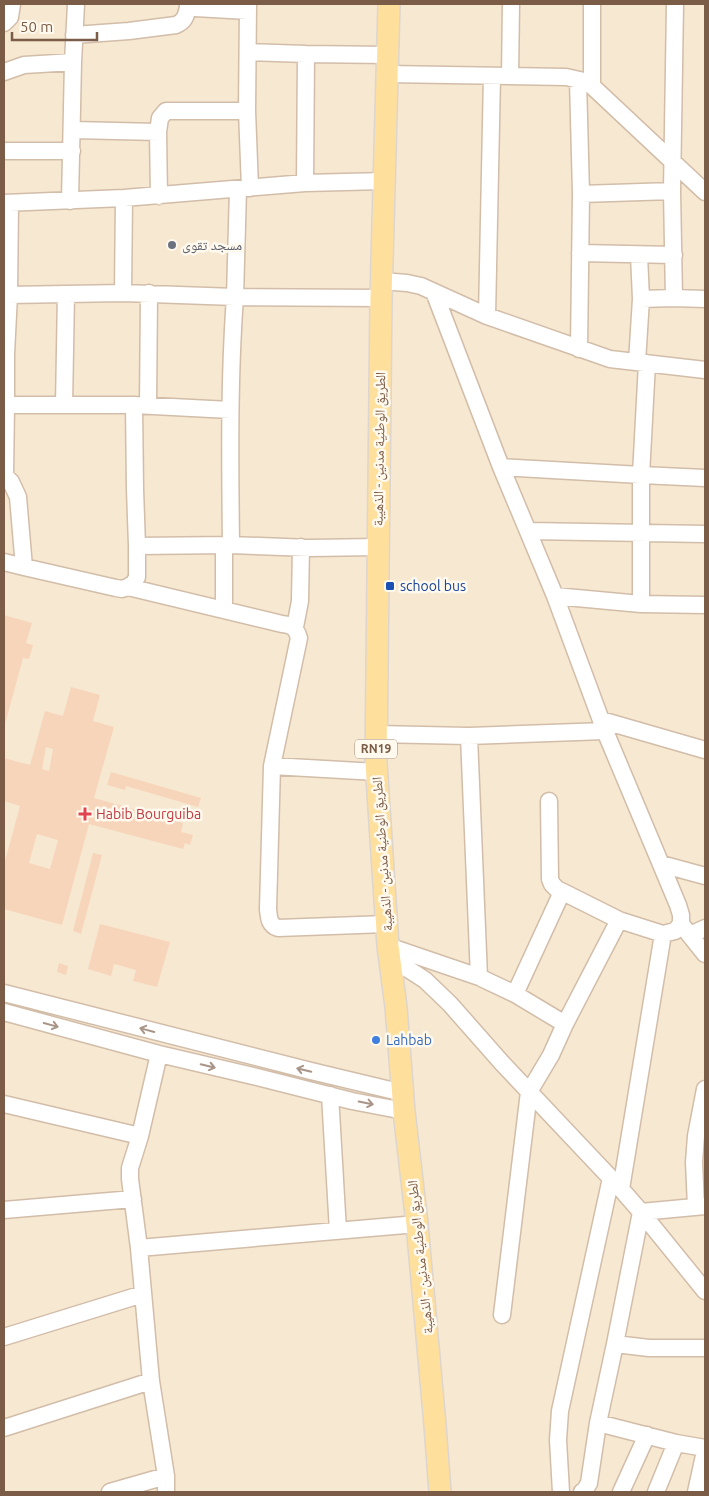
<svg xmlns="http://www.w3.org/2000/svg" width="709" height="1496" font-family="Ubuntu,'Noto Naskh Arabic',sans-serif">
  <rect width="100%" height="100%" fill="#fef6e5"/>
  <path fill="#f7e8d2" d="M4,4H705V1492H4Z"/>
  <path fill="#f7d5ba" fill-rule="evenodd" d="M4,615L32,623L26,643L33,645L29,659L23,658L4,728Z
    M71,687L100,695L93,721L114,727L94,798L183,823L181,832L193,835L190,845L185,843L183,849L89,824L62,925L4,909V865L20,806L4,801V758L30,765L45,711L63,716ZM46,747L53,749L49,771L42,769ZM37,834L58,840L50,869L29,863Z
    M111,772L201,798L198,807L126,786L125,790L107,785Z
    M93,853L102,855L81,934L73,931Z
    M100,924L170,942L157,987L133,981L136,970L114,964L111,976L88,969Z
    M59,963L68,966L66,975L57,972Z"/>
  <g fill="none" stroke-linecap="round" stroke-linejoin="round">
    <defs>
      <path id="minor" d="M188,4V7L195,8L248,11
        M248,4L247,111L250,188
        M4,23L10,17L12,4
        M74,35L129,31L176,25C185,21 186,16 188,7
        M248,52L306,54L388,55
        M4,72L24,65L73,62
        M387,74L566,77L584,81L592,86L705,192
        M510,76L511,4
        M578,80L581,194L579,349
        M592,86V4
        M73,130L158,132L159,196
        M158,132L160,118L166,111H247
        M4,151H72
        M305,183L306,54
        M581,194L672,191
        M70,201L73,62L76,4
        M4,203L124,198L305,183L384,181
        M10,203L9,295L123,293L235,297L238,189
        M580,253L674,255
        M381,281L407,283L421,286L487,316L610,359L705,370
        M434,292L501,467L555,596L605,731L678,905L681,915V924L675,931L663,934L619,920L557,889L552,884L550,879L549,801
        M123,293L124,198
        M66,294L64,405H134L230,410
        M9,295L6,354V405H64
        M674,298L705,299
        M641,299L674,298L672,191L675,4
        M487,316L492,76
        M637,362L641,299L639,255
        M148,406L149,293
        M501,467L641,475L705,478
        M4,475L11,482L18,497L24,567L116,588L122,589L128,587L134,583L137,577V546L135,489L134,405
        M5,476L6,405
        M529,531L705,534
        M137,546L231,545
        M378,547L310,548L231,545C230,462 229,379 235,297L381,298
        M4,562L24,567
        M128,587L282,624C293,625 296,628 299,638L272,766L268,909C269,918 269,925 278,928L386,924
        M555,596L641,604L705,605
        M641,604V475L647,363
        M224,610V545
        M295,627L300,601L301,547
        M601,720L705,750
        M376,734L469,736L605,731
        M469,736L479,977
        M272,766L377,772
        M661,864L705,876
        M681,924L705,954
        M690,935L705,928
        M388,946L479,977L515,994L565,1024
        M391,962L408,969L425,980L450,1004L502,1063L621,1189L641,1212L705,1206
        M4,993L311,1071L403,1093
        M515,994L562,892
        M4,1012L159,1054L257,1077L352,1101L404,1111
        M159,1054L140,1136L130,1168V1179L139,1248L151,1381L166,1476V1492
        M330,1095L338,1231
        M4,1104L140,1136
        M621,1189L663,934
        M696,1207L694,1162L696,1136L705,1089
        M4,1210L133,1199
        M641,1212L615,1344L649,1348H705
        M641,1212L705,1291
        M139,1248L417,1224
        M502,1315L529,1092L551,1055L565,1024L619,920
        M4,1337L143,1294
        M598,1423L676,1443L705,1448
        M4,1428L151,1381
        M110,1492L166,1476
        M561,1492L558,1440L560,1411L611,1178
        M582,1492L585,1490L589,1483L598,1423L615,1344
        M621,1492L647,1435
        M656,1492L676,1443
        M696,1492L705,1451"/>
      <path id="major" d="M389,4L381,298L376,762L388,946L396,1007L404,1111L417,1224L435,1425L440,1492"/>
    </defs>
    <use href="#minor" stroke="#d2bda9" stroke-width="19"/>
    <use href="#major" stroke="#ddd5cf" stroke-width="24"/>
    <use href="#minor" stroke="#fff" stroke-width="16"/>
    <use href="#major" stroke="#ffdf9c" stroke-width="21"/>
  </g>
  <defs><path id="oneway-shaft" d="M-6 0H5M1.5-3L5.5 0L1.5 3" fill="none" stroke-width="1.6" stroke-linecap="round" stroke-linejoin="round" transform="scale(1.25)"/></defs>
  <g stroke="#a99587">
    <use href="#oneway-shaft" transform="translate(51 1025) rotate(15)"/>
    <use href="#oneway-shaft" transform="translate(147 1030) rotate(-165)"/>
    <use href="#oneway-shaft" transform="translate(208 1066) rotate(13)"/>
    <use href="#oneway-shaft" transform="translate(304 1070) rotate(-166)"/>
    <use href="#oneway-shaft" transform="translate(366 1103) rotate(11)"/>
  </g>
  <circle fill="#6b7280" stroke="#fff9ee" stroke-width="2" cx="172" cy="245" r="5"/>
  <rect fill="#1a4fb4" stroke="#fff9ee" stroke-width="2" x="385" y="581" width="10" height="10" rx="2.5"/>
  <path fill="#e0444e" stroke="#fff9ee" stroke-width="2" d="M82.5 806.5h5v5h5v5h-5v5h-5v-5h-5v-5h5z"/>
  <circle fill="#3f7fe0" stroke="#fff9ee" stroke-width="2" cx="376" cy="1040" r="5"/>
  <g text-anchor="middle" stroke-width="5" stroke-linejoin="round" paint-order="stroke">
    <rect fill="#fff9ee" stroke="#a38b79" stroke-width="1" x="355" y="739.5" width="42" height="19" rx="4"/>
    <g font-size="12" font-weight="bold" fill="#7b5c47">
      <text x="376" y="753">RN19</text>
    </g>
    <g font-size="14" fill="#5b616d" stroke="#fff9ee" text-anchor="start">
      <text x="182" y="250">مسجد تقوى</text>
    </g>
    <g font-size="14" fill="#7b5c47" stroke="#fff9ee">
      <text transform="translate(379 449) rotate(-89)" y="5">الطريق الوطنية مدنين - الذهيبة</text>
      <text transform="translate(382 854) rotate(-94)" y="5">الطريق الوطنية مدنين - الذهيبة</text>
      <text transform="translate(420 1257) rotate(-96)" y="5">الطريق الوطنية مدنين - الذهيبة</text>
    </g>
    <g font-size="14" fill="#164399" stroke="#fff9ee" text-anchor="start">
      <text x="400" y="591">school bus</text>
    </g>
    <g font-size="14" fill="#be3a42" stroke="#fff9ee" text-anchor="start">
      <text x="96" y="819">Habib Bourguiba</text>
    </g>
    <g font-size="14" fill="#366cbe" stroke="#fff9ee" text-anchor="start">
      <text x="386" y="1045">Lahbab</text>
    </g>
  </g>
  <rect width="709" height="1496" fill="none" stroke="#7b5c47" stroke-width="10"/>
  <path d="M12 32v8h85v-8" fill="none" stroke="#7b5c47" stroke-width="2.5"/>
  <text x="20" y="32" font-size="15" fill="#7b5c47" stroke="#fff9ee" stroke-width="4" paint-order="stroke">50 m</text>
</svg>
